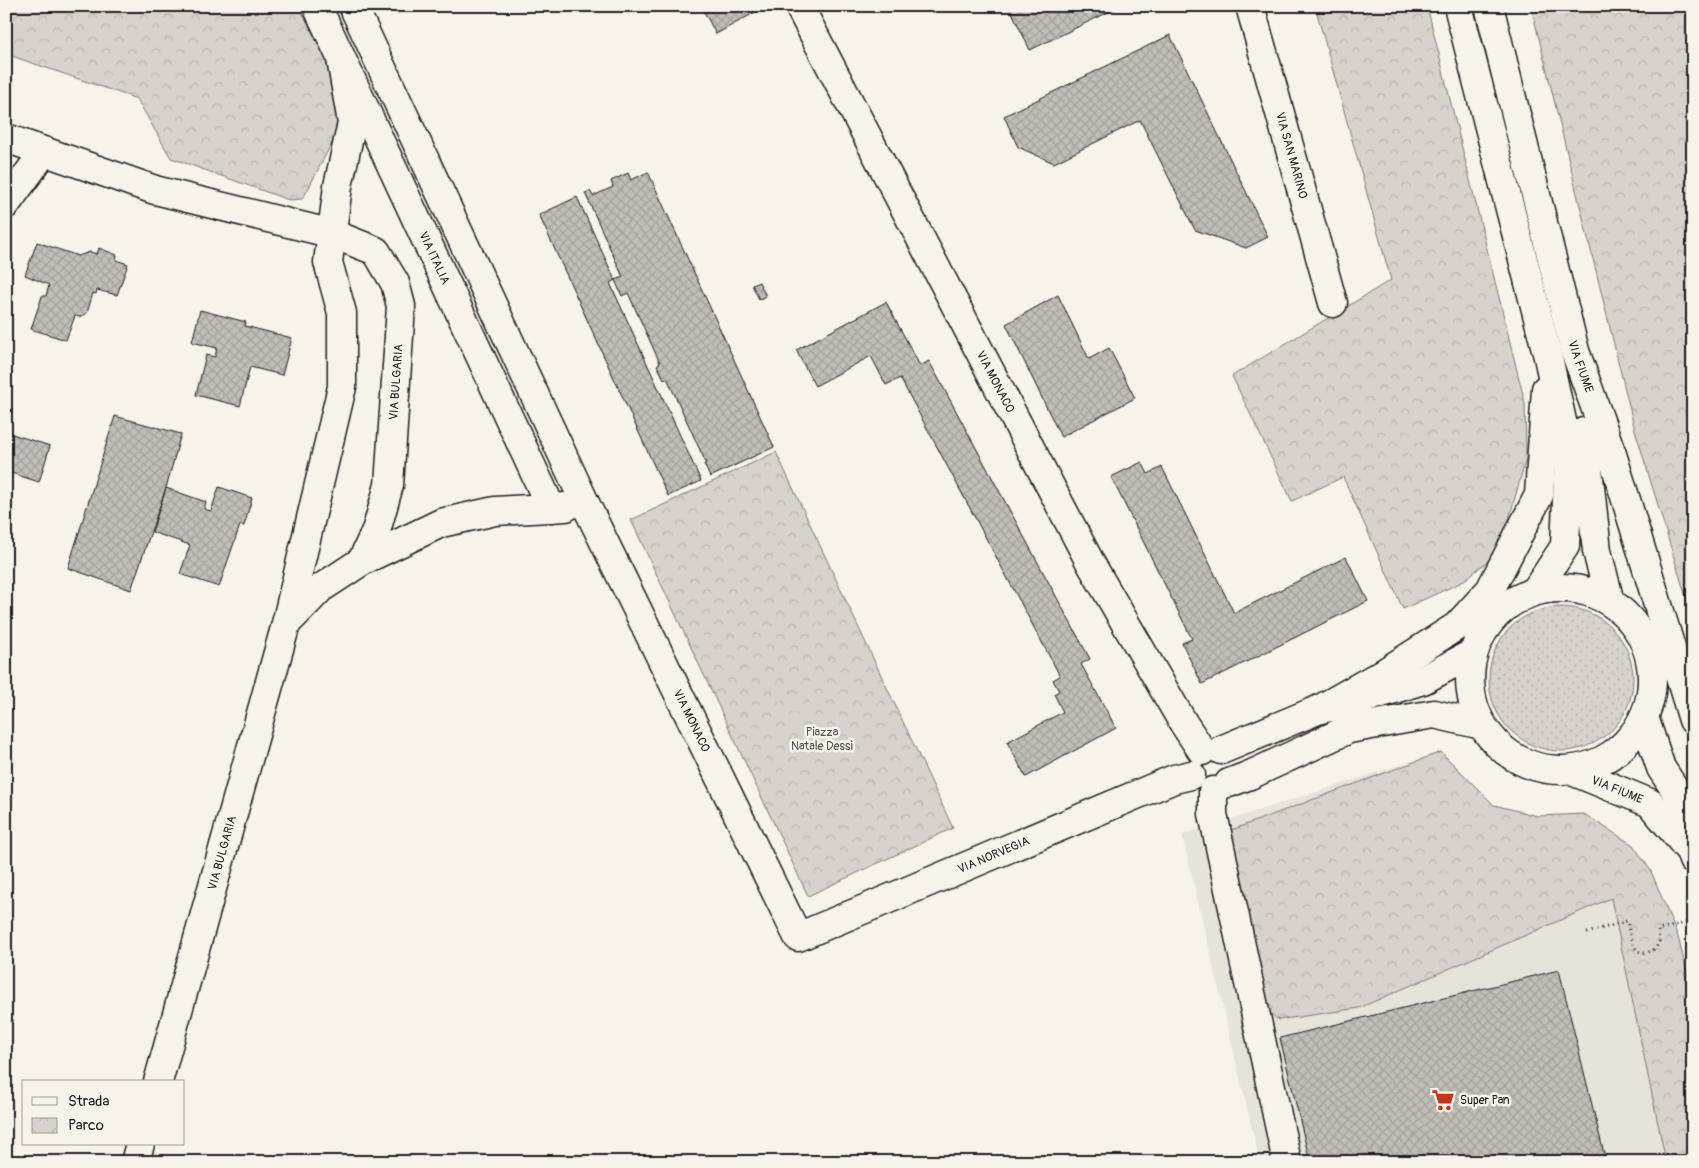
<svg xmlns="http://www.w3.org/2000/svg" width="1699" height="1168" font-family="Pangolin,sans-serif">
  <defs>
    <pattern id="grass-dots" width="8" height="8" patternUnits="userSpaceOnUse" patternTransform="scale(1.25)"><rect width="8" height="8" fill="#d7d3cb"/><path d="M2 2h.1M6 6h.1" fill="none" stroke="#b8b5ae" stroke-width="1.8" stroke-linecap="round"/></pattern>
    <pattern id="park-crowns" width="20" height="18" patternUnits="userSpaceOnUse" patternTransform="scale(1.25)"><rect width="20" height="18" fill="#d7d3cb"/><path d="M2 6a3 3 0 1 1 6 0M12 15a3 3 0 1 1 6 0" fill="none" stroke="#b8b5ae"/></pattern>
    <pattern id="building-cross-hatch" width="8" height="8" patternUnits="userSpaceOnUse" patternTransform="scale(1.25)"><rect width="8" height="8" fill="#c0beb5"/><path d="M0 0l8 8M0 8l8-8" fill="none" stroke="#a4a39b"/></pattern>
  </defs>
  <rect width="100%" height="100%" fill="#f7f3e8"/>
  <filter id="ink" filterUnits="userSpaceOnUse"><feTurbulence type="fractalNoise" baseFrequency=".02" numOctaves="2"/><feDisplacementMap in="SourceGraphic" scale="10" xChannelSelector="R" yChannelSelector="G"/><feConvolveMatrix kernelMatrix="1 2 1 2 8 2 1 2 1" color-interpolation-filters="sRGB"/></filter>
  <g filter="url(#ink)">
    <path fill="#e6e3d9" d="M1441,752L1494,805L1538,816L1584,814L1633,844L1651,871L1678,937L1693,992V1162H1260L1182,835Z"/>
    <path fill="url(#grass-dots)" stroke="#7a7874" d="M1489 679a72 72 0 1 1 144 0a72 72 0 1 1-144 0Z"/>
    <path fill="url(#park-crowns)" stroke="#7a7874" d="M6,6H299L340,87L341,125L307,191L302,199L289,200L171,158L137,99L6,54Z
      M1315,6H1427L1525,403L1526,459L1506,529L1488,561L1462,582L1403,609L1343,477L1292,501L1232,376L1391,280Z
      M1531,6H1693V620L1635,430Z
      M776,452L953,828L808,896L631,520Z
      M1441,752L1494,805L1538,816L1584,814L1633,845L1651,871L1678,937L1693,997V1162H1666L1611,898L1359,1008L1278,1020L1263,1006L1226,832Z"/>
    <path fill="url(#building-cross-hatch)" stroke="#1c1c1c" d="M701,6H750L754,13L716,34Z
      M1009,6H1121L1030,50Z
      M1170,35L1268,237L1246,248L1195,230L1140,120L1054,163L1018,147L1004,116Z
      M648,172L774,447L710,477L704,464L706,463L667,378L664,379L657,365L660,363L628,293L622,296L615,280L623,277L585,193L590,191L593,196L613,187L611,181L628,173L631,180Z
      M577,197L615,280L610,283L701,481L668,496L539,215Z
      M37,242L78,256L90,252L97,254L99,248L117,255L116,260L128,264L117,295L97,290L96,294L93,293L87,313L80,317L75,316L66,340L31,329L42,296H46L49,285L25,275Z
      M759,282L766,296L759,299L752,285Z
      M1058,295L1089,359L1109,348L1135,398L1061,437L1006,324Z
      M886,302L920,366L929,361L1090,659L1081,664L1116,728L1026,777L1007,742L1063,712L1054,694L1059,691L1053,680L1060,676L900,378L886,385L871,356L815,386L796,350Z
      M200,310L246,322L245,326L292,338L282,375L250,367L240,406L196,395L206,355L215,357L217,348L192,342Z
      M115,416L181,434L166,488L131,590L68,568Z
      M6,432L50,446L39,482L8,472L6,478Z
      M1142,462L1148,474L1162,467L1234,613L1346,557L1368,601L1202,684L1182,643L1192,639L1111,477Z
      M219,487L252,498L244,526L240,525L219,587L180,574L190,545L152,532L166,488L206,502L204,509L211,511Z
      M1559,970L1606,1162H1310L1280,1038Z"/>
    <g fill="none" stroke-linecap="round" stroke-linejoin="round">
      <defs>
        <g id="street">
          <path id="s1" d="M317,6L551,508"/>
          <path id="s2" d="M353,6L586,505L798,937L1174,779L1191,775"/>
          <path id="s3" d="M799,6L1091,564L1184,724L1202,751"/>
          <path id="s4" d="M1250,6L1333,303"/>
          <path d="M6,138L155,190L333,234L376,251L395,283L401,306L389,485L377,528L362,561"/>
          <path d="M6,204L44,152"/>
          <path d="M286,624L321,588L362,561L441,523L495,511L566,507"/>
          <path d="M1221,750L1320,709L1344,705L1423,680L1473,653"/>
          <path d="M1229,783L1250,775L1349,729L1434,714L1482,725"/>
          <path d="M1213,791V814L1287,1162"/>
          <path id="s5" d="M158,1082L286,624L342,387V313L328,262L338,186L352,123L341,59"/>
          <path d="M135,1162L140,1144"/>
        </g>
        <g id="secondary">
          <path d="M1458,6L1548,357L1569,453L1565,546L1536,590"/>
          <path id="s6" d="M1489,6L1575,351L1612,454L1693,720"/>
          <path d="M1584,432L1597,551L1610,602"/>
          <circle cx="1561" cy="679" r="91"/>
          <path d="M1320,709L1382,674L1457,626L1490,590L1539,495L1546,389"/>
          <path d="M1644,717L1661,768L1693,817"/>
          <path id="s7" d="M1572,771L1650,803L1690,851L1693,860"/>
        </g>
      </defs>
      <use href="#street" stroke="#1c1c1c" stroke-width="31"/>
      <use href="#secondary" stroke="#1c1c1c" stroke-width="31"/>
      <path stroke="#1c1c1c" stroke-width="3" stroke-dasharray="1 4" stroke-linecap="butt" d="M1587,933L1627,921C1631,938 1633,963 1656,948L1659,941L1658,930L1693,921"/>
      <use href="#street" stroke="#f7f3e8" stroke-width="28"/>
      <use href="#secondary" stroke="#f7f3e8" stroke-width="28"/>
    </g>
  </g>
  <defs>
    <symbol id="supermarket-bare" viewBox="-9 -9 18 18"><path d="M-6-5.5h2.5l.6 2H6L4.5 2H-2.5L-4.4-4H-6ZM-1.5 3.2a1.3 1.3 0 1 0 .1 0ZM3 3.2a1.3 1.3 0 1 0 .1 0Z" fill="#c8321e" stroke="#f7f3e8" stroke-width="2.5" paint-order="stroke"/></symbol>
  </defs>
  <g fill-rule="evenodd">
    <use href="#supermarket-bare" x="1427" y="1084" width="32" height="32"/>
  </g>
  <g text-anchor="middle" stroke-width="5" stroke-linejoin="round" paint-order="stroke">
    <g font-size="12" fill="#1c1c1c" stroke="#f7f3e8">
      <text dy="4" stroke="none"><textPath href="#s4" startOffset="155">VIA SAN MARINO</textPath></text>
      <text dy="4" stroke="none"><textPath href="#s1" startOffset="278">VIA ITALIA</textPath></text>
      <text dy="4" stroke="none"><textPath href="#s6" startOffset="372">VIA FIUME</textPath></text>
      <text dy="4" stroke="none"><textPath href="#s3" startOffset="424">VIA MONACO</textPath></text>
      <text transform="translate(396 382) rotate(-86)" y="4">VIA BULGARIA</text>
      <text dy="4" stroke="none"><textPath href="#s2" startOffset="791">VIA MONACO</textPath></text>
      <text dy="4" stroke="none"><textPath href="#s7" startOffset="49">VIA FIUME</textPath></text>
      <text dy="4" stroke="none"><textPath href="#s5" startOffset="238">VIA BULGARIA</textPath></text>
      <text dy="4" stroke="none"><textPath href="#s2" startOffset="1244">VIA NORVEGIA</textPath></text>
    </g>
    <g font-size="12" fill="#545351" stroke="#f7f3e8">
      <text x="822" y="736">Piazza<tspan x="822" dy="14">Natale Dessì</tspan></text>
    </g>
    <g font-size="12" fill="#1c1c1c" stroke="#f7f3e8" text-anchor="start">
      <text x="1460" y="1104">Super Pan</text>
    </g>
  </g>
  <rect width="1699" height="1168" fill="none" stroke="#f7f3e8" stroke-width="25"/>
  <rect x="12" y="12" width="1674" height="1143" fill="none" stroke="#1c1c1c" stroke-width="2" filter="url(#ink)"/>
  <rect x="22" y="1080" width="162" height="65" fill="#f7f3e8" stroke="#9f9d96"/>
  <rect x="32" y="1097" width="25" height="8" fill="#f7f3e8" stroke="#9f9d96"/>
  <text x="68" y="1106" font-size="15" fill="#1c1c1c">Strada</text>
  <rect x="32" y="1118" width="25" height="15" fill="url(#park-crowns)" stroke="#9f9d96"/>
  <text x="68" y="1130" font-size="15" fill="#1c1c1c">Parco</text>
</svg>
